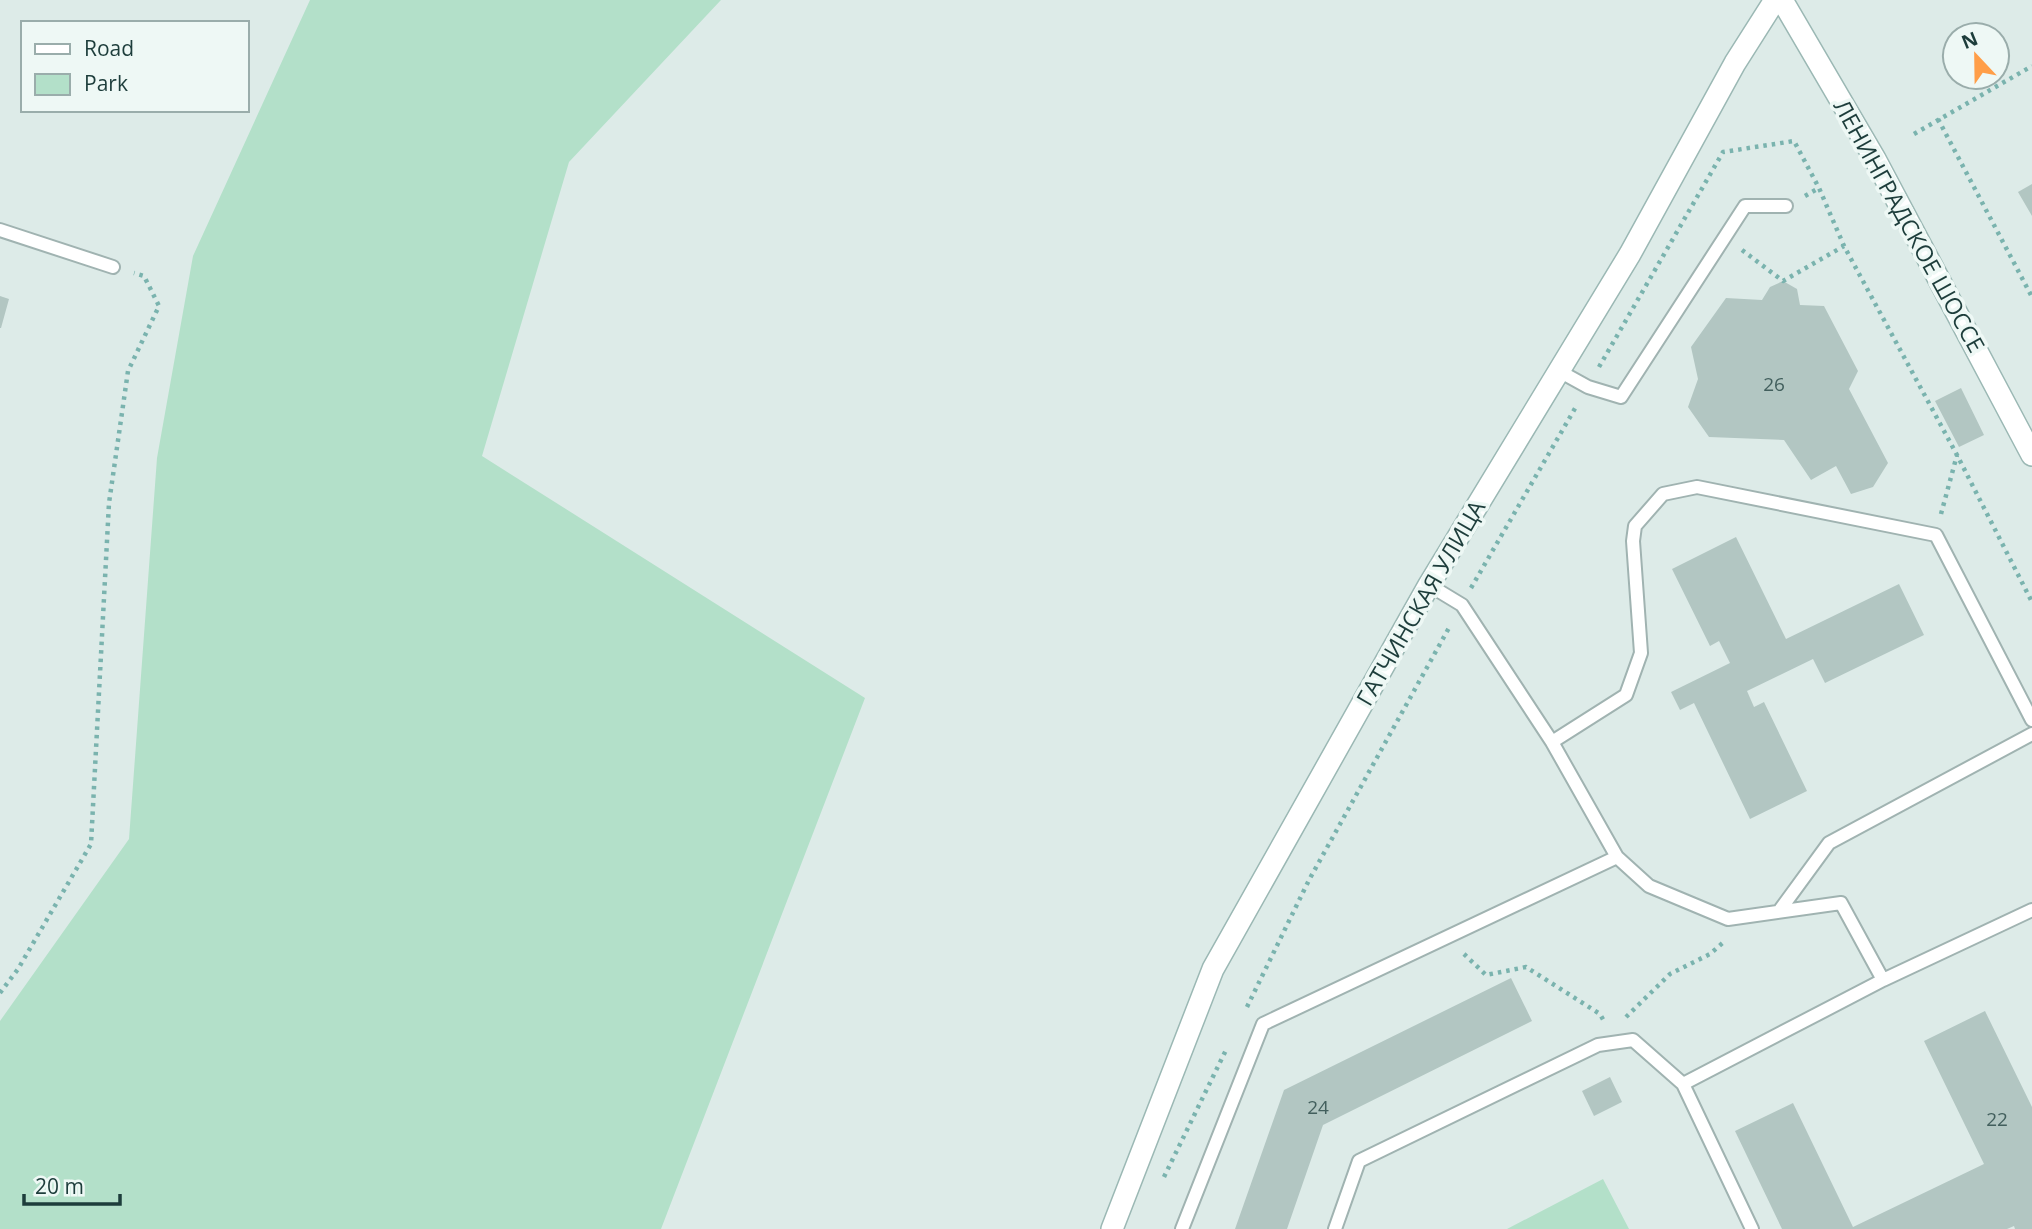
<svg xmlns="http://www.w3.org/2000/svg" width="2032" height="1229" font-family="'Open Sans',sans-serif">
  <rect width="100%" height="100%" fill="#ddebe8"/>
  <path fill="#b3e0c9" d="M310,0H721L569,162L482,456L865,698L661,1229H0V1021L129,839L157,458L193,256Z
    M1603,1179L1629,1229H1507Z"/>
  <path fill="#b2c6c2" d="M2032,184V216L2018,192Z
    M1783,281L1797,289L1800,305L1824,306L1858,371L1849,389L1888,463L1873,487L1851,494L1836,466L1811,480L1784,440L1709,437L1688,407L1698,379L1691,347L1726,298L1762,300L1770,287Z
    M0,296L9,299L1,328H0Z
    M1961,388L1984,435L1959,447L1935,401Z
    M1736,537L1786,639L1899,584L1924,635L1825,683L1813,659L1747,691L1754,707L1764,702L1807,791L1750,819L1694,703L1680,710L1671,692L1730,663L1719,641L1710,646L1672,569Z
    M1511,978L1532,1021L1323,1125L1287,1229H1235L1284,1090Z
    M1985,1011L2032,1107V1229H2015L2014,1226L2007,1229H1782L1735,1131L1793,1103L1853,1227L1984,1164L1924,1041Z
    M1610,1077L1622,1102L1594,1116L1582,1091Z"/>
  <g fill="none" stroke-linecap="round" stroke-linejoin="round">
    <defs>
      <path id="lane" d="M0,230L113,267
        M1559,371L1588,387L1621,397L1745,206H1786
        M1429,585L1462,605L1552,742L1617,857L1649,886L1728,919L1841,903L1883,980
        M1552,742L1626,695L1641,653L1633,541L1635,526L1663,494L1697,487L1936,535L2032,720
        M1780,910L1829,843L2032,734
        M1683,1084L1883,980L2032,910
        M1182,1229L1263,1024L1617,857
        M1335,1229L1359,1161L1598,1045L1633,1040L1683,1084L1752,1229"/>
      <path id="secondary" d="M1782,0L1875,159L2032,455
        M1112,1229L1213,969L1429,585L1630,254L1735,63L1775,0"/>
    </defs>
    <use href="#lane" stroke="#a0b3b1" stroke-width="16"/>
    <use href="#secondary" stroke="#9bb8b4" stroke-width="24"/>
    <path stroke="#7ab3ae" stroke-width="4.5" stroke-dasharray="3.5 5" stroke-linecap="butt" d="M1938,119L2032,297
      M1914,134L2032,66
      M1805,196L1819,188
      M1742,250L1783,281L1844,246
      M1599,367L1723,152L1794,141L1819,188L1844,246L1957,455L2032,602
      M1941,514L1957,455
      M1471,588L1577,405
      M1464,954L1486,975L1526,967L1600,1014L1605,1023
      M0,993L18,969L91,844L109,503L128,371L159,306L144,276L134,273
      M1247,1007L1309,880L1450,626
      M1626,1017L1670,974L1710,954L1726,940
      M1164,1177L1226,1050"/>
    <use href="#lane" stroke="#fff" stroke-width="12"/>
    <use href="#secondary" stroke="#fff" stroke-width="21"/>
  </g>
  <g text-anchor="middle" stroke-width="7" stroke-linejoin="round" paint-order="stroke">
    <g font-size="19" fill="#425f5d">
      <text x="1774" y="391">26</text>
      <text x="1318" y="1114">24</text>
      <text x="1997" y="1126">22</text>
    </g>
    <g font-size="23" fill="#1d3d3b" stroke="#eef8f5">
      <text transform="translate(1909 226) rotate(61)" y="8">ЛЕНИНГРАДСКОЕ ШОССЕ</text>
      <text transform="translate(1421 603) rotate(-60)" y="8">ГАТЧИНСКАЯ УЛИЦА</text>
    </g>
  </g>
  <rect x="21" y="21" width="228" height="91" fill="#eef8f5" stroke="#9aadab" stroke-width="2"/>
  <rect x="35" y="44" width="35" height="10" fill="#ffffff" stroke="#9aadab" stroke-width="2"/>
  <text x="84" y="56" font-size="21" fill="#1d3d3b">Road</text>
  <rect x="35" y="74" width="35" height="21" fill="#b3e0c9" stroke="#9aadab" stroke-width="2"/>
  <text x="84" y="91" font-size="21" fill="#1d3d3b">Park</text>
  <g transform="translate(1976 56) rotate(338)"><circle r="33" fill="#eef8f5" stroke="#9aadab" stroke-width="2"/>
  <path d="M0-5L12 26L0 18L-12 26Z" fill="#ff9e48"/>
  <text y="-10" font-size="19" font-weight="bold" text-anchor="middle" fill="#1d3d3b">N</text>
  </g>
  <path d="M24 1194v10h96v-10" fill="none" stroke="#1d3d3b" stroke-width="3.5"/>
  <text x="35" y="1194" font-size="21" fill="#1d3d3b" stroke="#eef8f5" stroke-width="5" paint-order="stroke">20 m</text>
</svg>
